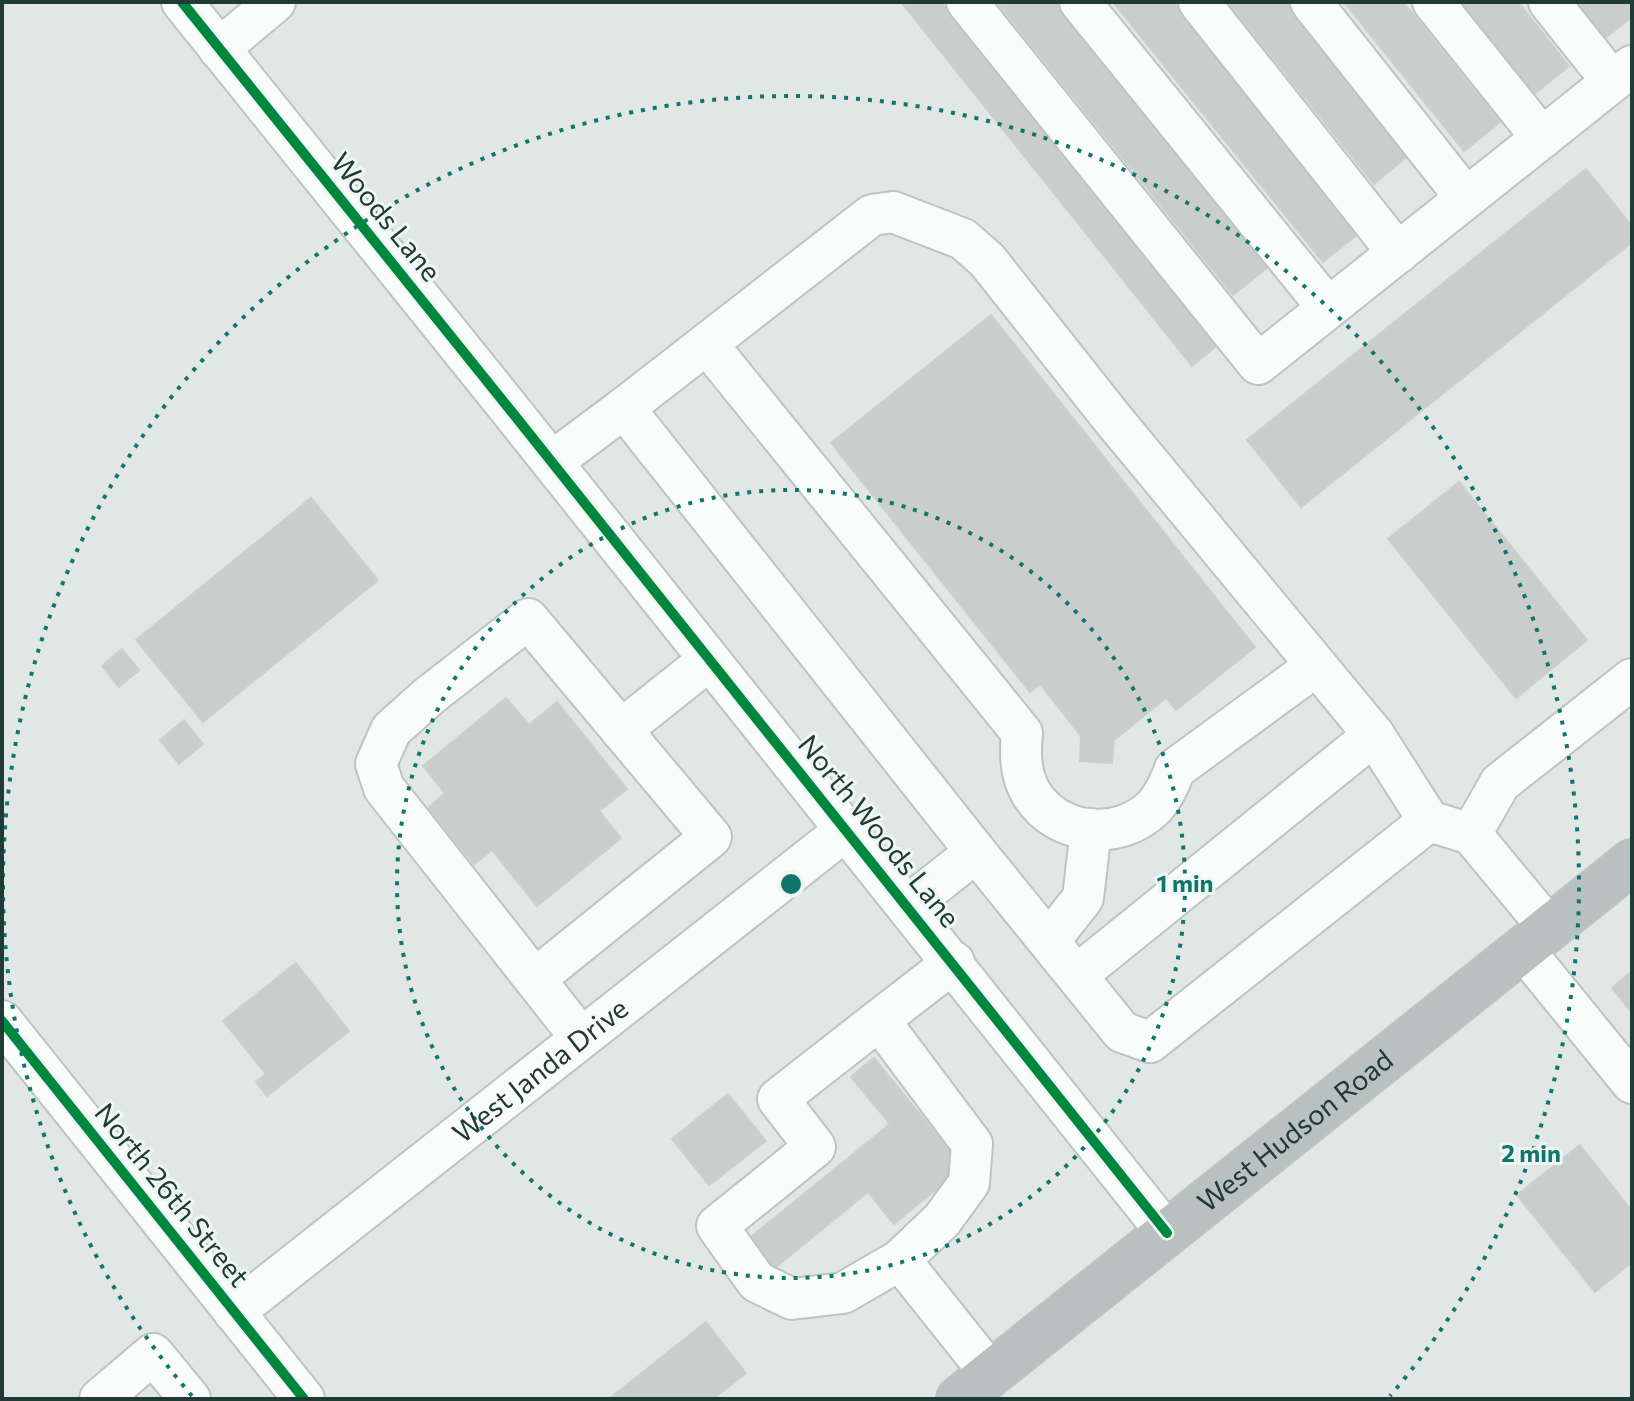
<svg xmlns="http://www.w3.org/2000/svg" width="1634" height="1401" font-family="Commissioner,sans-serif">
  <rect width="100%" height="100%" fill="#e1e7e5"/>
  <path fill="#c9cecc" stroke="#cad0ce" stroke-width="2" d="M901,2H941L1216,346L1192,366Z
    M997,2H1057L1269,266L1233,295Z
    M1113,2H1173L1359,233L1323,262Z
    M1228,2H1288L1410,154L1374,184Z
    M1344,2H1403L1500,122L1464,151Z
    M1459,2H1518L1569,66L1533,95Z
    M1576,2H1632V17L1605,38Z
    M1586,169L1632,226V242L1301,507L1247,440Z
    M991,315L1255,647L1176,710L1166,698L1114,740L1112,763L1080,761L1081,736L1040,684L1030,692L831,443Z
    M1459,482L1587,640L1516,698L1388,539Z
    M311,498L378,580L203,722L136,640Z
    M122,649L139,670L119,687L102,666Z
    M506,698L529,725L557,702L627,789L599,811L621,838L537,906L492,850L474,864L428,808L445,793L423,766Z
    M184,720L203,744L179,764L160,740Z
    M296,963L349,1031L267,1096L256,1082L266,1074L223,1021Z
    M1632,971V1013L1612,988Z
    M874,1058L963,1167L894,1224L868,1192L771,1271L746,1241L890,1124L851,1077Z
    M728,1094L766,1141L709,1185L672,1139Z
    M1580,1145L1632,1211V1262L1595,1292L1517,1195Z
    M706,1322L746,1373L713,1399H609Z"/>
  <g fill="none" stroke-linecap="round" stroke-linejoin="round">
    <defs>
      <g id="minor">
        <path d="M182,2C512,411 840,821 1167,1233"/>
        <path d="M967,2L1258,364L1632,66"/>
        <path d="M1080,2L1328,308"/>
        <path d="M1199,2L1398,253"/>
        <path d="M1311,2L1466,198"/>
        <path d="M1433,2L1542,138"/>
        <path d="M1549,2L1612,81"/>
        <path d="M219,49L275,2"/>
        <path d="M707,344L1022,733C1020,754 1020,774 1031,793C1057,836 1119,842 1154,807C1164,796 1170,783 1175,769L1316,666"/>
        <path d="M553,461L624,408"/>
        <path d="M621,730L709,660"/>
        <path d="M1471,834L1500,783L1632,679"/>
        <path d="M976,852L1122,1032L1150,1042L1429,821"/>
        <path d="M909,905L976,852L624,408L872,215L893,212L963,239L987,260L1112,418L1374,735L1429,821L1471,834L1549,928"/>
        <path d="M1049,941L1083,898L1091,829"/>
        <path d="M1523,949L1632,1083"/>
        <path d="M954,962L879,1020L972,1144L969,1183L942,1220L900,1260L991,1374"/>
        <path d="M1077,975L1374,735"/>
        <path d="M536,978L711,837L528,619L429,696L391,730L376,764L384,788L581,1038"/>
        <path d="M879,1020L778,1099L815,1147L717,1226L757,1282L792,1299L843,1293L900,1260"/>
        <path d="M2,1021L304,1399"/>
        <path id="s1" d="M234,1312L847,829"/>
        <path d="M100,1399L153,1354L190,1399"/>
      </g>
      <g id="highway">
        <path id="s2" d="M959,1399L1632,862"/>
      </g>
    </defs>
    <use href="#minor" stroke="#bec4c2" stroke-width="44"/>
    <use href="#highway" stroke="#bbc4c2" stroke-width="48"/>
    <use href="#minor" stroke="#fafbfb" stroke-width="40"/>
    <use href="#highway" stroke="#b9c1c0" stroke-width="44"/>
    <defs>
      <path id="cycleway" d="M182,2C512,411 840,821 1167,1233
        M2,1021L304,1399"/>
    </defs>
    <use href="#cycleway" stroke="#eff7f4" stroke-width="15"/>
    <use href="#cycleway" stroke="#00873e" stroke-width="10"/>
  </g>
  <g fill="none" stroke="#0f766e" stroke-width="4" stroke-dasharray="4 8">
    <circle cx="791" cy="884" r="394"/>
    <path d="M192 1396A788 788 0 1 1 1390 1396"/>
  </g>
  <g text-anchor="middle" stroke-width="6" stroke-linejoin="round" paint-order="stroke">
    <g font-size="28" fill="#203a35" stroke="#eff7f4">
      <text transform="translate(386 217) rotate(51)" y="10">Woods Lane</text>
      <text transform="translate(879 831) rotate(51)" y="10">North Woods Lane</text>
      <text dy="10" stroke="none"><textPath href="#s1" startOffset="390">West Janda Drive</textPath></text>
      <text dy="10" stroke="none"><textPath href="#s2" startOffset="430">West Hudson Road</textPath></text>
      <text transform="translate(172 1195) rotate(51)" y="10">North 26th Street</text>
    </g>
  </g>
  <circle cx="791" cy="884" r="12" fill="#0f766e" stroke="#eff7f4" stroke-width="4"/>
  <g font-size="24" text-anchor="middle" font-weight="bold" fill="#0f766e" stroke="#eff7f4" stroke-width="6" stroke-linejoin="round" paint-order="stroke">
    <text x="1185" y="892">1 min</text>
    <text x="1531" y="1162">2 min</text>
  </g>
  <rect width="1634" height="1401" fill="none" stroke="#203a35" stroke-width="8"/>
</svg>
